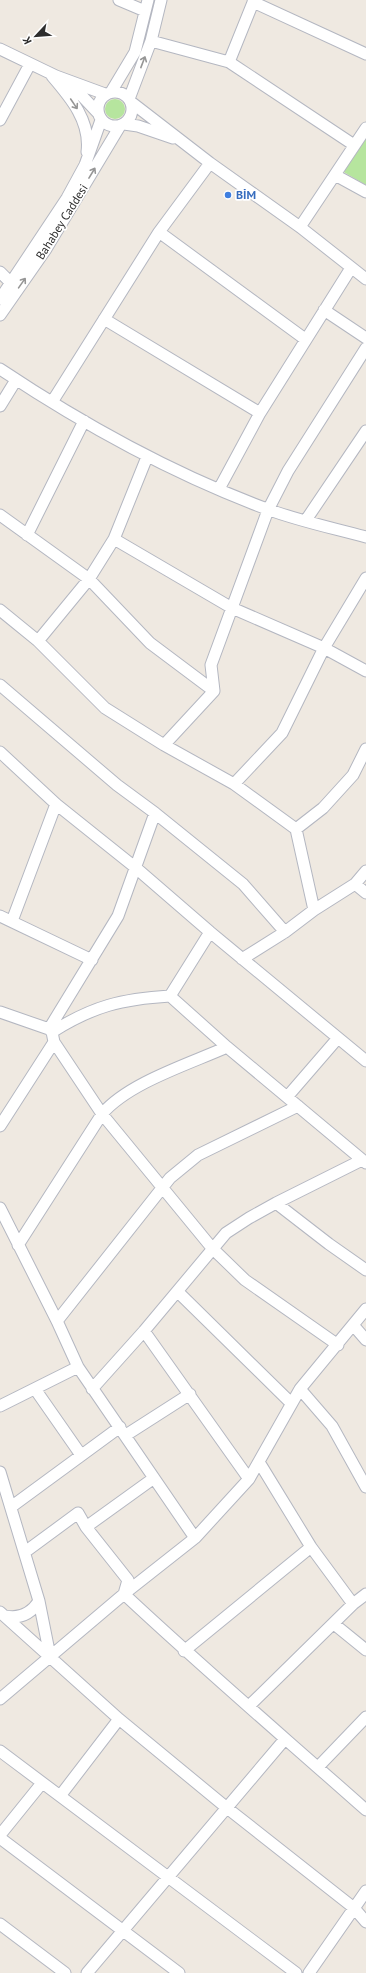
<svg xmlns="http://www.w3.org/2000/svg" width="366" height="1973" font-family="'PT Sans',sans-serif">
  <rect width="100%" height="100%" fill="#efe9e1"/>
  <path fill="#b6e59e" d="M105 109a10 10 0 1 1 20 0a10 10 0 1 1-20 0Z
    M366,133V185L342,171Z"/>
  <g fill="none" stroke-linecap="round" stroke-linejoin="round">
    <defs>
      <path id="minor" d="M119,0L145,11
        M253,2L366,54
        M151,41L229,62L354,145
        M0,49L56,76L105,94
        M229,62L254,0
        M52,76C70,97 91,121 87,152
        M66,84L82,96L98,113
        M98 109a17 17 0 1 1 34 0a17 17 0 1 1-34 0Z
        M111,92L135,52L148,0
        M129,99L151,41L161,0
        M131,102L210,163L300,227L366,279
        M0,120L30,64
        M124,124L138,126L173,138
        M335,175L366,192
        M300,227L366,128
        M159,232L305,339
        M0,272L11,283
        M0,299L67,198L85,165L101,120
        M324,310L366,338
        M0,315L46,249L120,126
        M104,319L260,413
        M0,369C84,425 173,474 267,509C299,521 333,528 366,537
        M52,402L159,232L210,163
        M0,406L16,380
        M219,489L260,413L351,268
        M0,515L89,579L150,643L214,691
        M306,520L366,431
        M27,535L84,421
        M114,539L232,608L324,648L366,671
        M0,610L38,641L105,708L164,745L234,784L296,829L314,910
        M38,641L89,579L114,539L147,457
        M0,685L117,785L155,813L243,884L285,932
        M164,745L214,691L211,665L268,510L288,471L366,348
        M0,752L56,804L136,868L210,932L366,1061
        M234,784L282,733L324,648L366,578
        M296,829L323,808L353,775L366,749
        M355,884L366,893
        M0,916L92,960
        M12,921L56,804
        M242,959L285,932L314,910L355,884L366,871
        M170,996L210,932
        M0,1012L49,1029L52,1032L54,1042L102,1114L212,1248L245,1280L338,1345
        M49,1029L118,916L155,813
        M52,1032C93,1006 122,999 170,996L227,1047L366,1163
        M287,1097L338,1038
        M0,1126L54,1042
        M276,1203L329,1244L366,1270
        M0,1208L57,1321L78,1367L195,1538
        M18,1245L102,1114C128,1083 189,1064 227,1047
        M178,1292L291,1403
        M57,1321L170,1178L198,1155L298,1106
        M353,1325L366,1340
        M144,1331L249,1479
        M35,1389L81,1455
        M92,1389L144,1331L226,1233L249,1218L276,1203L362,1160
        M300,1389L332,1426L366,1487
        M0,1406L78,1367
        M126,1435L190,1394
        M259,1462L311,1547L353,1604
        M0,1472L39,1601L50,1656
        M11,1507L120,1427
        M86,1527L154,1478
        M25,1552L78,1513L86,1527L128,1580L124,1594C203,1668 285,1738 366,1810
        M0,1612L119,1719L227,1808L354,1908L366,1922
        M5,1616C20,1619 31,1614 39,1601
        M334,1624L366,1650
        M184,1651L311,1547
        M0,1699L124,1594L195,1538L249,1479L300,1389L366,1309
        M249,1706L353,1604L366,1594
        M0,1751L296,1973
        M318,1767L366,1717
        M60,1796L119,1719
        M0,1835L42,1783
        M0,1838L179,1973
        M0,1924L65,1973
        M87,1973L285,1739
        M309,1973L366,1891"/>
    </defs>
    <use href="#minor" stroke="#b4b7c1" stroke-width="13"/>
    <use href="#minor" stroke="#fff" stroke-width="11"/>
  </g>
  <defs><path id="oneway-shaft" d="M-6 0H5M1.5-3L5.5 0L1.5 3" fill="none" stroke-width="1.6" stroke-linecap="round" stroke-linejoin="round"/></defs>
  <g stroke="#969696">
    <use href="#oneway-shaft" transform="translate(143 62) rotate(-69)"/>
    <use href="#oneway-shaft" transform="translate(74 104) rotate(56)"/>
    <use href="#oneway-shaft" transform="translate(92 173) rotate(-59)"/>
    <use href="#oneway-shaft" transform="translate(22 283) rotate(-55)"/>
  </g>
  <circle fill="#3f7fe0" stroke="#fff" stroke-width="1.5" cx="228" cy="195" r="4"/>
  <g text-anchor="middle" stroke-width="3.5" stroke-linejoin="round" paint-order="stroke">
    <g font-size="12" font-weight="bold" fill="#366cbe" stroke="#fff" text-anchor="start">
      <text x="236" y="199">BİM</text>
    </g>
    <g font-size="12" fill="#2e2e2e" stroke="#fff">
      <text transform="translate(62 222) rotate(-58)" y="4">Bahabey Caddesi</text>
    </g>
  </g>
  <g transform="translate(36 36) rotate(244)" stroke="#ffffff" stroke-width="3" paint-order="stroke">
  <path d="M0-3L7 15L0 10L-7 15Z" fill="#2e2e2e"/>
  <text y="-6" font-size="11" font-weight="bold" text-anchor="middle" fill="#2e2e2e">K</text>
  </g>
</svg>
